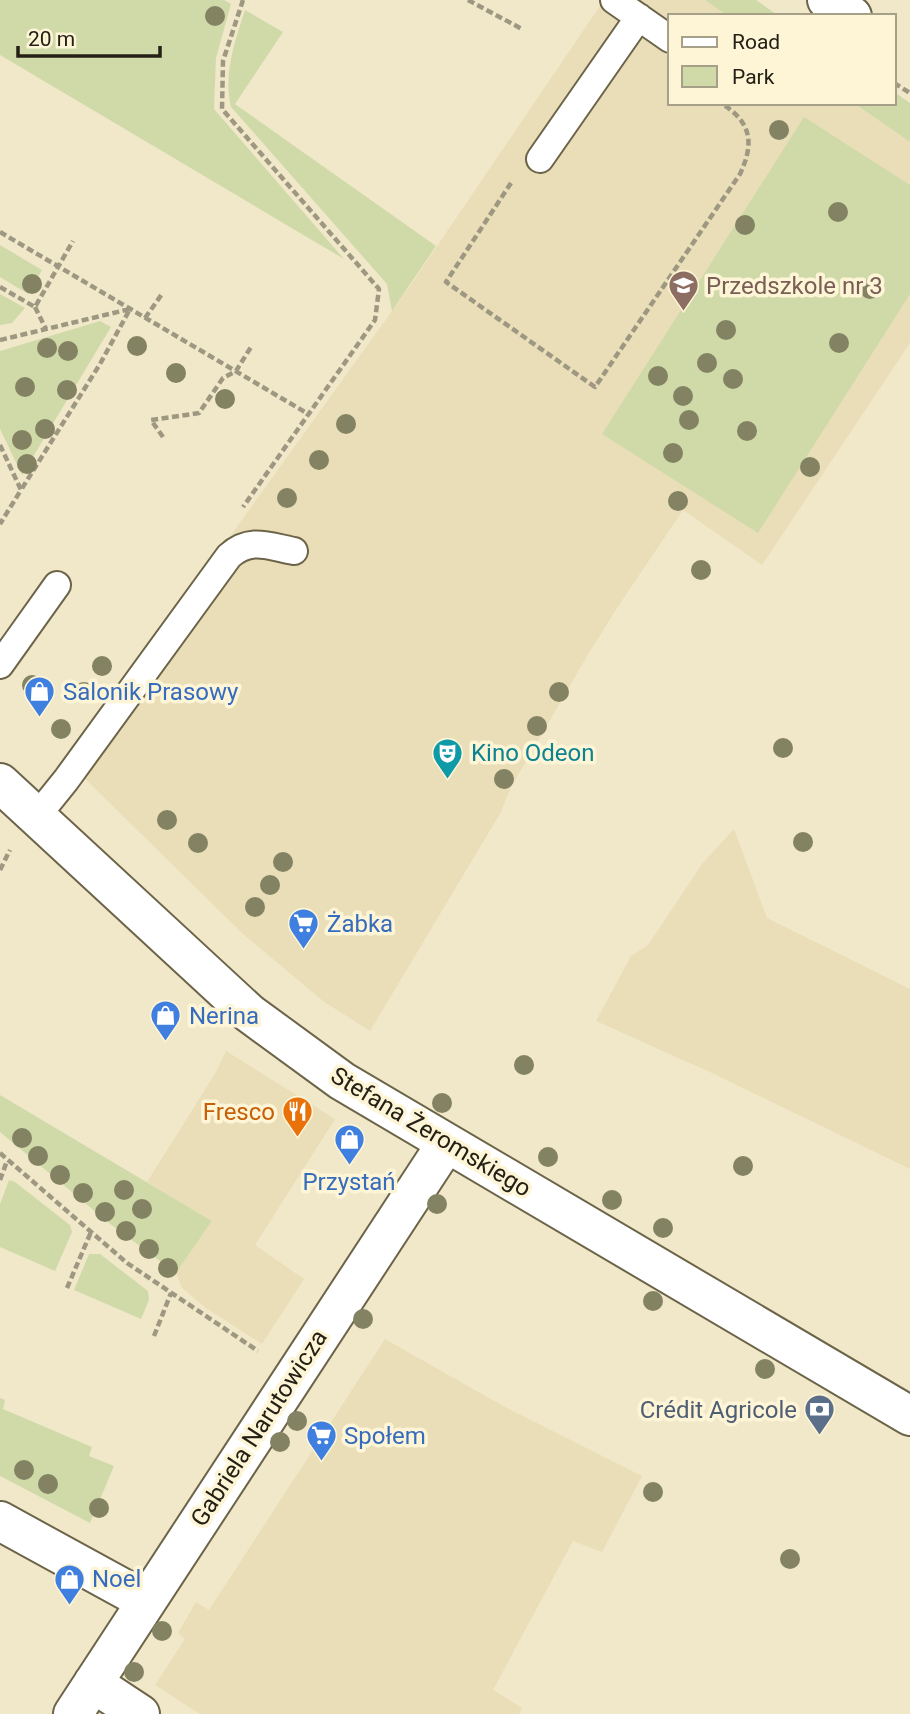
<svg xmlns="http://www.w3.org/2000/svg" width="910" height="1714" font-family="Roboto,sans-serif">
  <rect width="100%" height="100%" fill="#f1e8ca"/>
  <path fill="#e9deb8" d="M604,0H706L730,16H670V103H857L910,141V343L762,565L683,510L617,608L586,658L510,789L501,812L370,1031L323,1001L243,934L68,762L410,286Z
    M734,829L767,918L910,989V1169L712,1073L596,1021L631,956L648,945L702,864Z
    M226,1051L335,1119L255,1245L304,1279L262,1344L206,1308L182,1288L176,1273L212,1221L147,1182L216,1072Z
    M385,1339L503,1406L642,1476L602,1552L573,1541L493,1690L522,1708L519,1714H200L155,1685L185,1639L178,1633L196,1602L209,1610Z"/>
  <path fill="#d0daa9" d="M0,0H224L231,4L216,58L214,109L344,259L0,55Z
    M705,0H756L779,16H728Z
    M245,10L283,32L235,104L436,246L392,311L387,284L231,107C223,74 235,41 245,10Z
    M894,92L910,103V142L854,103H894Z
    M804,117L910,185V294L758,533L602,434Z
    M0,245L42,270L28,294L0,277Z
    M0,294L25,308L12,323L0,325Z
    M100,321L111,327L22,475L0,429V351Z
    M0,1095L212,1221L176,1273L109,1223L0,1132Z
    M9,1180L15,1182L70,1225L72,1232L55,1271L0,1247V1204Z
    M89,1254H100L148,1291L149,1300L141,1319L74,1290Z
    M0,1398L5,1400L3,1409L92,1447L89,1456L114,1466L90,1523L0,1476Z"/>
  <g fill="none" stroke-linecap="round" stroke-linejoin="round">
    <defs>
      <path id="lane" d="M614,0L670,39
        M540,159L639,17
        M0,665L57,585
        M37,816L66,780L229,556C250,537 268,546 294,551"/>
      <path id="street" d="M827,0L852,16
        M0,783L249,1013L342,1081L910,1416
        M0,1521L146,1601
        M93,1683L140,1714
        M73,1714L446,1144"/>
    </defs>
    <use href="#lane" stroke="#6c6449" stroke-width="30"/>
    <use href="#street" stroke="#6c6449" stroke-width="42"/>
    <path stroke="#9e9781" stroke-width="4.5" stroke-dasharray="7 3.5" stroke-linecap="butt" d="M243,0L223,61L222,109L379,289L375,320L243,507
      M468,0L522,29
      M894,83L910,93
      M511,183L446,282L595,387L740,174C755,142 751,122 721,103
      M0,232L310,415
      M0,287L35,307L73,241
      M35,307L46,329
      M145,318L162,294
      M0,340L130,309L100,364L21,490
      M163,437L151,420L199,413L223,378L236,371L251,347
      M0,445L21,490L0,524
      M0,870L10,850
      M0,1153L127,1263L258,1351
      M0,1180L7,1161
      M67,1288L91,1232
      M154,1336L171,1293"/>
    <use href="#lane" stroke="#fff" stroke-width="26"/>
    <use href="#street" stroke="#fff" stroke-width="38"/>
  </g>
  <g fill="#838262">
    <circle cx="215" cy="16" r="10"/>
    <circle cx="779" cy="130" r="10"/>
    <circle cx="838" cy="212" r="10"/>
    <circle cx="745" cy="225" r="10"/>
    <circle cx="32" cy="284" r="10"/>
    <circle cx="870" cy="289" r="10"/>
    <circle cx="726" cy="330" r="10"/>
    <circle cx="839" cy="343" r="10"/>
    <circle cx="137" cy="346" r="10"/>
    <circle cx="47" cy="348" r="10"/>
    <circle cx="68" cy="351" r="10"/>
    <circle cx="707" cy="363" r="10"/>
    <circle cx="176" cy="373" r="10"/>
    <circle cx="658" cy="376" r="10"/>
    <circle cx="733" cy="379" r="10"/>
    <circle cx="25" cy="387" r="10"/>
    <circle cx="67" cy="390" r="10"/>
    <circle cx="683" cy="396" r="10"/>
    <circle cx="225" cy="399" r="10"/>
    <circle cx="689" cy="420" r="10"/>
    <circle cx="346" cy="424" r="10"/>
    <circle cx="45" cy="429" r="10"/>
    <circle cx="747" cy="431" r="10"/>
    <circle cx="22" cy="440" r="10"/>
    <circle cx="673" cy="453" r="10"/>
    <circle cx="319" cy="460" r="10"/>
    <circle cx="27" cy="464" r="10"/>
    <circle cx="810" cy="467" r="10"/>
    <circle cx="287" cy="498" r="10"/>
    <circle cx="678" cy="501" r="10"/>
    <circle cx="701" cy="570" r="10"/>
    <circle cx="102" cy="666" r="10"/>
    <circle cx="32" cy="685" r="10"/>
    <circle cx="84" cy="692" r="10"/>
    <circle cx="559" cy="692" r="10"/>
    <circle cx="537" cy="726" r="10"/>
    <circle cx="61" cy="729" r="10"/>
    <circle cx="783" cy="748" r="10"/>
    <circle cx="504" cy="779" r="10"/>
    <circle cx="167" cy="820" r="10"/>
    <circle cx="803" cy="842" r="10"/>
    <circle cx="198" cy="843" r="10"/>
    <circle cx="283" cy="862" r="10"/>
    <circle cx="270" cy="885" r="10"/>
    <circle cx="255" cy="907" r="10"/>
    <circle cx="524" cy="1065" r="10"/>
    <circle cx="442" cy="1103" r="10"/>
    <circle cx="22" cy="1138" r="10"/>
    <circle cx="38" cy="1156" r="10"/>
    <circle cx="548" cy="1157" r="10"/>
    <circle cx="743" cy="1166" r="10"/>
    <circle cx="60" cy="1175" r="10"/>
    <circle cx="124" cy="1190" r="10"/>
    <circle cx="83" cy="1193" r="10"/>
    <circle cx="612" cy="1200" r="10"/>
    <circle cx="437" cy="1204" r="10"/>
    <circle cx="142" cy="1209" r="10"/>
    <circle cx="105" cy="1212" r="10"/>
    <circle cx="663" cy="1228" r="10"/>
    <circle cx="126" cy="1231" r="10"/>
    <circle cx="149" cy="1249" r="10"/>
    <circle cx="168" cy="1268" r="10"/>
    <circle cx="653" cy="1301" r="10"/>
    <circle cx="363" cy="1319" r="10"/>
    <circle cx="765" cy="1369" r="10"/>
    <circle cx="297" cy="1421" r="10"/>
    <circle cx="280" cy="1442" r="10"/>
    <circle cx="24" cy="1470" r="10"/>
    <circle cx="48" cy="1484" r="10"/>
    <circle cx="653" cy="1492" r="10"/>
    <circle cx="99" cy="1508" r="10"/>
    <circle cx="790" cy="1559" r="10"/>
    <circle cx="162" cy="1631" r="10"/>
    <circle cx="134" cy="1672" r="10"/>
  </g>
  <defs>
    <symbol id="school-pin" viewBox="-11 -11 22 30"><path d="M0 17L-7.5 6A9.5 9.5 0 1 1 7.5 6Z" fill="#8d6e63" stroke="#fef5d7"/><path d="M0-5L7-2L0 1L-7-2ZM-4 1L0 2.5L4 1V4Q0 6-4 4Z" fill="#fff"/></symbol>
    <symbol id="shop-pin" viewBox="-11 -11 22 30"><path d="M0 17L-7.5 6A9.5 9.5 0 1 1 7.5 6Z" fill="#3f7fe0" stroke="#fef5d7"/><path d="M-5-2.5h2.3a2.7 3.5 0 0 1 5.4 0H5L5.5 6h-11ZM-1.5-2.5h3a1.5 2.3 0 0 0-3 0Z" fill="#fff"/></symbol>
    <symbol id="theatre-pin" viewBox="-11 -11 22 30"><path d="M0 17L-7.5 6A9.5 9.5 0 1 1 7.5 6Z" fill="#0f9aa8" stroke="#fef5d7"/><path d="M-5-5.5Q0-4 5-5.5V0Q5 5 0 6Q-5 5-5 0ZM-3.3-2.5H-1v1.5H-3.3ZM1-2.5H3.3v1.5H1ZM-2.8 1Q0 5.5 2.8 1Z" fill="#fff"/></symbol>
    <symbol id="supermarket-pin" viewBox="-11 -11 22 30"><path d="M0 17L-7.5 6A9.5 9.5 0 1 1 7.5 6Z" fill="#3f7fe0" stroke="#fef5d7"/><path d="M-6-5.5h2.5l.6 2H6L4.5 2H-2.5L-4.4-4H-6ZM-1.5 3.2a1.3 1.3 0 1 0 .1 0ZM3 3.2a1.3 1.3 0 1 0 .1 0Z" fill="#fff"/></symbol>
    <symbol id="restaurant-pin" viewBox="-11 -11 22 30"><path d="M0 17L-7.5 6A9.5 9.5 0 1 1 7.5 6Z" fill="#e8710a" stroke="#fef5d7"/><path d="M-5-6h1v4h1v-4h1v4h1v-4h1v5L-1.5 .5V6h-2V.5L-5-1ZM5-6V6H3V1.5H1.5Q1.5-4 5-6Z" fill="#fff"/></symbol>
    <symbol id="bank-pin" viewBox="-11 -11 22 30"><path d="M0 17L-7.5 6A9.5 9.5 0 1 1 7.5 6Z" fill="#5c6f8a" stroke="#fef5d7"/><path d="M-6-4H6V4H-6ZM0-2.3a2.3 2.3 0 1 0 0 4.6a2.3 2.3 0 1 0 0-4.6Z" fill="#fff"/></symbol>
  </defs>
  <g fill-rule="evenodd">
    <use href="#school-pin" x="666" y="268" width="35" height="47"/>
    <use href="#shop-pin" x="22" y="674" width="35" height="47"/>
    <use href="#theatre-pin" x="430" y="736" width="35" height="47"/>
    <use href="#supermarket-pin" x="286" y="906" width="35" height="47"/>
    <use href="#shop-pin" x="148" y="998" width="35" height="47"/>
    <use href="#restaurant-pin" x="280" y="1094" width="35" height="47"/>
    <use href="#shop-pin" x="332" y="1122" width="35" height="47"/>
    <use href="#bank-pin" x="802" y="1392" width="35" height="47"/>
    <use href="#supermarket-pin" x="304" y="1418" width="35" height="47"/>
    <use href="#shop-pin" x="52" y="1562" width="35" height="47"/>
  </g>
  <g text-anchor="middle" stroke-width="7" stroke-linejoin="round" paint-order="stroke">
    <g font-size="24" fill="#785e54" stroke="#fef5d7" text-anchor="start">
      <text x="706" y="294">Przedszkole nr 3</text>
    </g>
    <g font-size="24" fill="#366cbe" stroke="#fef5d7" text-anchor="start">
      <text x="63" y="700">Salonik Prasowy</text>
      <text x="327" y="932">Żabka</text>
      <text x="189" y="1024">Nerina</text>
      <text x="349" y="1190" text-anchor="middle">Przystań</text>
      <text x="344" y="1444">Społem</text>
      <text x="92" y="1587">Noel</text>
    </g>
    <g font-size="24" fill="#0d838f" stroke="#fef5d7" text-anchor="start">
      <text x="471" y="761">Kino Odeon</text>
    </g>
    <g font-size="24" fill="#c56008" stroke="#fef5d7" text-anchor="end">
      <text x="275" y="1120">Fresco</text>
    </g>
    <g font-size="24" fill="#242015" stroke="#fef5d7">
      <text transform="translate(431 1132) rotate(31)" y="8">Stefana Żeromskiego</text>
      <text transform="translate(259 1428) rotate(-57)" y="8">Gabriela Narutowicza</text>
    </g>
    <g font-size="24" fill="#4e5e75" stroke="#fef5d7" text-anchor="end">
      <text x="797" y="1418">Crédit Agricole</text>
    </g>
  </g>
  <rect x="668" y="14" width="228" height="91" fill="#fef5d7" stroke="#a7a089" stroke-width="2"/>
  <rect x="682" y="37" width="35" height="10" fill="#ffffff" stroke="#a7a089" stroke-width="2"/>
  <text x="732" y="49" font-size="21" fill="#242015">Road</text>
  <rect x="682" y="66" width="35" height="21" fill="#d0daa9" stroke="#a7a089" stroke-width="2"/>
  <text x="732" y="84" font-size="21" fill="#242015">Park</text>
  <path d="M18 46v10h142v-10" fill="none" stroke="#242015" stroke-width="3.5"/>
  <text x="28" y="46" font-size="21" fill="#242015" stroke="#fef5d7" stroke-width="5" paint-order="stroke">20 m</text>
</svg>
